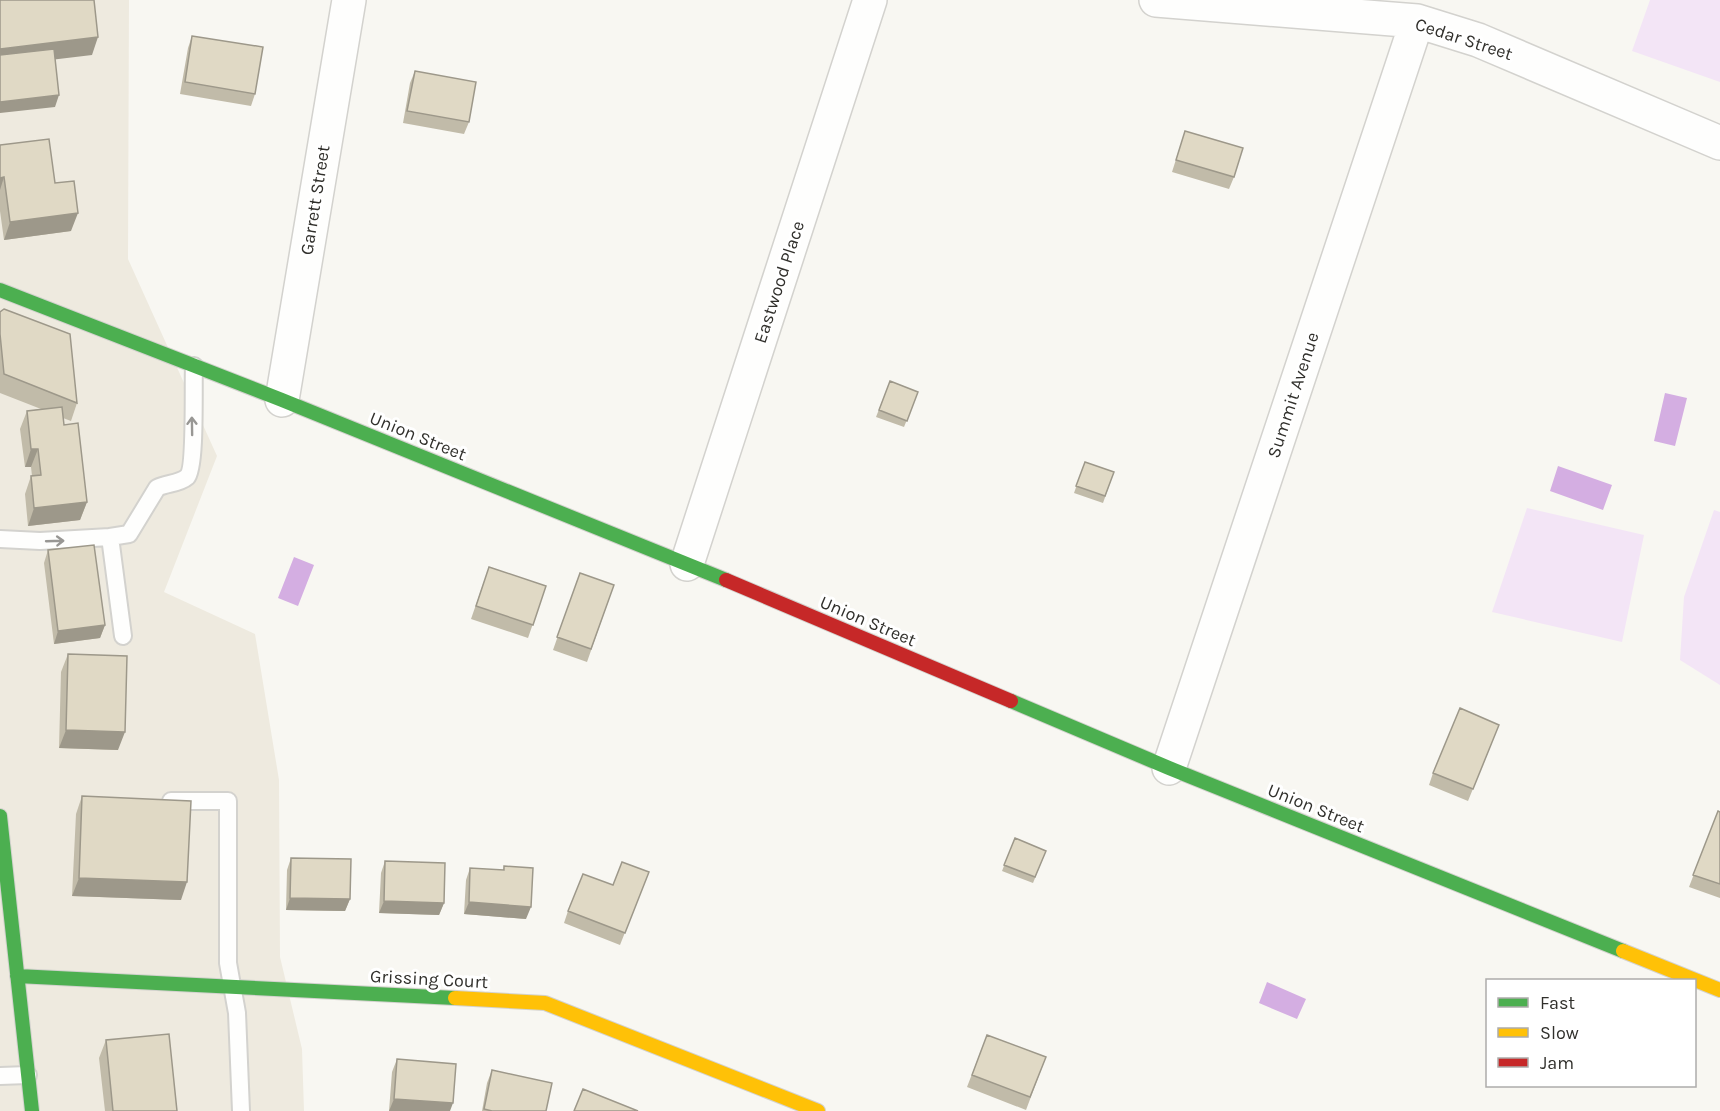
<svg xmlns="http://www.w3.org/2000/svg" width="1720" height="1111" font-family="Karla,sans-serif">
  <rect width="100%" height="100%" fill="#f8f7f2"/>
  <path fill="#eeeadf" d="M0,0H129L128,259L217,456L164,592L255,634L279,780L280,957L302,1049L304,1111H0Z"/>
  <path fill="#f3e5f6" d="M1650,0H1720V82L1632,51Z
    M1527,508L1644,535L1622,642L1492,612Z
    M1714,510L1720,512V685L1680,660L1684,597Z"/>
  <path fill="#d4aee2" d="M1665,393L1687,398L1675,446L1654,441Z
    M1558,466L1612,485L1603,510L1550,491Z
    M294,557L314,565L298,606L278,598Z
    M1267,982L1306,999L1297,1019L1259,1003Z"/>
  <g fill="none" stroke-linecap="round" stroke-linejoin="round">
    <defs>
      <path id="lane" d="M0,539L40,541L110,537
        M123,636L110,537L129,534L157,488C166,483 179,484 187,477C196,468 193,384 194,366
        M171,801H228V963L237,1013L241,1111
        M0,1076L28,1075"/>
      <path id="street" d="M1156,0L1417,21L1478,40L1720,143
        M282,400L349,0
        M687,564L870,0
        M1169,768L1417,21"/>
      <path id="fast" d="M0,290L282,400L726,580
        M1011,701L1169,768L1623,951
        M0,816L32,1111
        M17,976L455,998"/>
      <path id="slow" d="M1623,951L1720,990
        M455,998L545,1003L818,1111"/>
      <path id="jam" d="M726,580L1011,701"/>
    </defs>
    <use href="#lane" stroke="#d3d2ce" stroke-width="20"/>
    <use href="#street" stroke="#d3d2ce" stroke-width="36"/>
    <use href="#fast" stroke="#d3d2ce" stroke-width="16"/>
    <use href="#slow" stroke="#d3d2ce" stroke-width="16"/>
    <use href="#jam" stroke="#d3d2ce" stroke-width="16"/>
    <use href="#lane" stroke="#fefefd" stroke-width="16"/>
    <use href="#street" stroke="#fefefd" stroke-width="33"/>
    <use href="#fast" stroke="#4caf50" stroke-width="14"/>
    <use href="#slow" stroke="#ffc107" stroke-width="14"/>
    <use href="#jam" stroke="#c62828" stroke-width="14"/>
  </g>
  <path fill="#c1bba9" d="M192,36L255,94L251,106L180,94L188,48Z
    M415,71L469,122L464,134L403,123L410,83Z
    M1185,131L1234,177L1229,189L1172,172Z
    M0,145L55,183L71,231L4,240L0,211Z
    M0,312L77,403L71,421L63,418L64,425L87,502L80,520L28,526L25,494L31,476H32L31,467H25L20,429L27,411L41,409L0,393Z
    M890,381L918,392L904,427L876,417Z
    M1085,462L1114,472L1103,503L1074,493Z
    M48,550L105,625L100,638L54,644L44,563Z
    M489,567L546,586L528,638L471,619Z
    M580,573L614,585L587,662L553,650Z
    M68,654L118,750L59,748L61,672Z
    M1499,725L1468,801L1429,785L1433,773Z
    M82,796L181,900L72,896L76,814Z
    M1718,811L1720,812V898L1689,887Z
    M1015,838L1046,851L1033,883L1002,871Z
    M291,858L350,899L345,911L286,910L287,870Z
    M385,861L444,903L439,915L379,913L381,873Z
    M504,866L526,919L464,914L466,880L470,868L503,870Z
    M649,872L620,945L564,923L568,911L613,885Z
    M987,1035L1046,1057L1026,1110L967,1087Z
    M106,1040L177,1111H105L99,1058Z
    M397,1059L450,1111H389L392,1072Z
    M492,1070L546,1111H482L487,1083Z"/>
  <path fill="#9d988a" d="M98,37L92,55L0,66V49Z
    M59,95L55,107L0,113V102Z
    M4,177L0,190V178Z
    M78,213L71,231L4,240L10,222Z
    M31,449H38L31,467H25Z
    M87,502L80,520L28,526L34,508Z
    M105,625L100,638L54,644L58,631Z
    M66,730L125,732L118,750L59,748Z
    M79,878L187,882L181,900L72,896Z
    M290,898L350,899L345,911L286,910Z
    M384,901L444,903L439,915L379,913Z
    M469,902L531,907L526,919L464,914Z
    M394,1099L453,1103L450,1111H389Z"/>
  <path fill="#e0d9c5" stroke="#9d988a" stroke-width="1.5" d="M0,0H94L98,37L0,49Z
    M192,36L263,47L255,94L185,82Z
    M54,49L59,95L0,102V55Z
    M415,71L476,82L469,122L407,111Z
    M1185,131L1243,148L1234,177L1176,160Z
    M49,139L55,183L74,181L78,213L10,222L4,177L0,178V145Z
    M4,309L70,334L77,403L4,374L0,334V312Z
    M890,381L918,392L907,421L879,410Z
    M62,407L64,425L78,423L87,502L34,508L31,476L41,475L38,449H31L27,411Z
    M1085,462L1114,472L1105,496L1076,486Z
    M94,545L105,625L58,631L48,550Z
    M489,567L546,586L533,625L476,606Z
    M580,573L614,585L591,649L557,637Z
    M68,654L127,656L125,732L66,730Z
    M1460,708L1499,725L1473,789L1433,773Z
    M82,796L191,801L187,882L79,878Z
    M1718,811L1720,812V884L1693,875Z
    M1015,838L1046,851L1035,877L1004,865Z
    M291,858L351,859L350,899L290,898Z
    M385,861L445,863L444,903L384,901Z
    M622,862L649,872L625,933L568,911L583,874L613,885Z
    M504,866L533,868L531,907L469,902L470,868L504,870Z
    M169,1034L177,1111H113L106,1040Z
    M987,1035L1046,1057L1030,1097L972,1075Z
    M397,1059L456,1064L453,1103L394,1099Z
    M492,1070L552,1083L546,1111H492L484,1109Z
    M583,1089L638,1111H574Z"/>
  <defs><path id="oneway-shaft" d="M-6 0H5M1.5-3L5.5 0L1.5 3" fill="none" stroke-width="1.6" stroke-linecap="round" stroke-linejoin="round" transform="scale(1.5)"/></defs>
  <g stroke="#989794">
    <use href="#oneway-shaft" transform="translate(192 426) rotate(-91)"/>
    <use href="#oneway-shaft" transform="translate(55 541) rotate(-2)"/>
  </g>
  <g text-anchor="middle" stroke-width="6" stroke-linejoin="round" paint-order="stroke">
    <g font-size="18" fill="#31302c" stroke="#fff">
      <text transform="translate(1464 39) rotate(18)" y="6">Cedar Street</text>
      <text transform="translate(315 200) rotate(-81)" y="6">Garrett Street</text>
      <text transform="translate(779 282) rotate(-72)" y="6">Eastwood Place</text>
      <text transform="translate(1293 395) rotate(-72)" y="6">Summit Avenue</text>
      <text transform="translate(418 436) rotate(22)" y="6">Union Street</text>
      <text transform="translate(868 621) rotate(23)" y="6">Union Street</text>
      <text transform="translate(1316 808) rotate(22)" y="6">Union Street</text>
      <text transform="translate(429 979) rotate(3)" y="6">Grissing Court</text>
    </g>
  </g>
  <rect x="1486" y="979" width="210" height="108" fill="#ffffff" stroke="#adacab" stroke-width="1.5"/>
  <rect x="1498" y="998" width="30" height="9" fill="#4caf50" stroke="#adacab" stroke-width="1.5"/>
  <text x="1540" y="1009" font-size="18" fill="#31302c">Fast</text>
  <rect x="1498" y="1028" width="30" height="9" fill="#ffc107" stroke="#adacab" stroke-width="1.5"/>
  <text x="1540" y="1039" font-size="18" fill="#31302c">Slow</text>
  <rect x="1498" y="1058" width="30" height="9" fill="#c62828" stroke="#adacab" stroke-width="1.5"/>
  <text x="1540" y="1069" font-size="18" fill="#31302c">Jam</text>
</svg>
